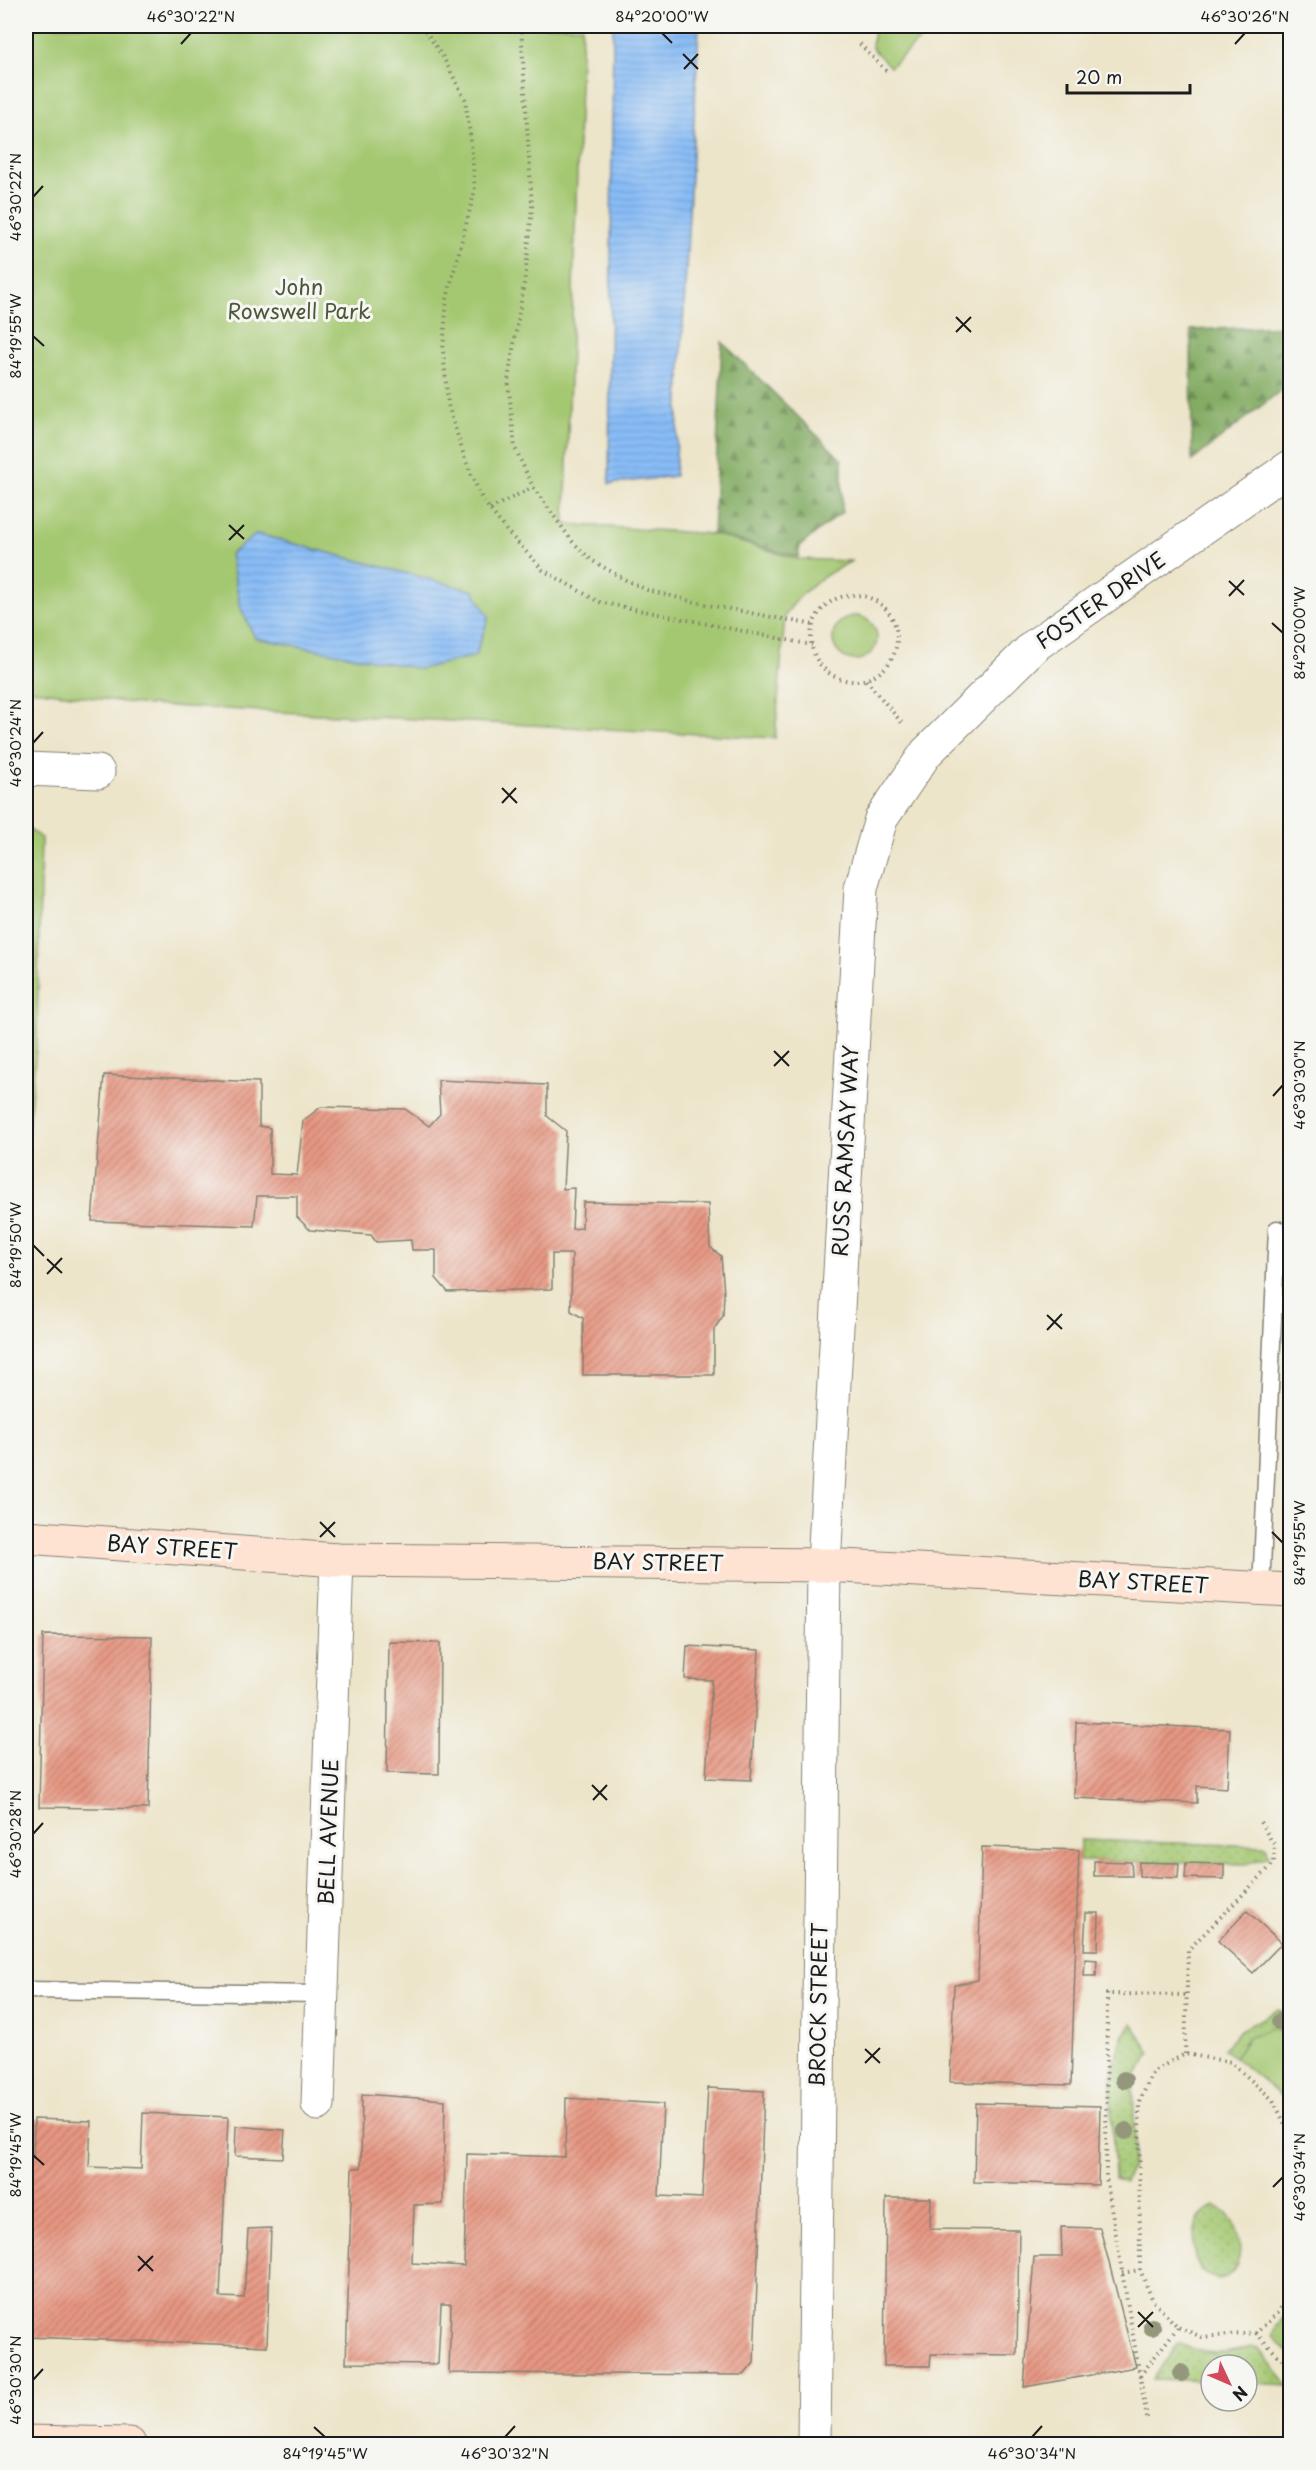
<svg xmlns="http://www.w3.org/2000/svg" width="1316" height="2470" font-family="'Playpen Sans',sans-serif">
  <defs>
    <pattern id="grass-dots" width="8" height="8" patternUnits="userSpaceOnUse" patternTransform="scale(1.5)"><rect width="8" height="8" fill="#a4c871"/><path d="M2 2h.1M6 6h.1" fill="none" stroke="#8dab61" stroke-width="1.8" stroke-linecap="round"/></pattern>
    <pattern id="forest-firs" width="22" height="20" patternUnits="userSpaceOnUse" patternTransform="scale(1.5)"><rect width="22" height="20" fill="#83ac63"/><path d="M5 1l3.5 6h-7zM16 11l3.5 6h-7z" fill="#6a8b51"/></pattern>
    <pattern id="water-rules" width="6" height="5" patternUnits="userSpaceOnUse" patternTransform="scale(1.5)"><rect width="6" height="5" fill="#88bcf6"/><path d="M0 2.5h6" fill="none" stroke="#75a1d2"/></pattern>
    <pattern id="building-hatch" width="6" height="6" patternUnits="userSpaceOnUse" patternTransform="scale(1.5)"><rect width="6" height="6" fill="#e79782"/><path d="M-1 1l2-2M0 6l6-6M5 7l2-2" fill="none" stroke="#ba7a6a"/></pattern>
  </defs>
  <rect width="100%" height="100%" fill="#f6f6f2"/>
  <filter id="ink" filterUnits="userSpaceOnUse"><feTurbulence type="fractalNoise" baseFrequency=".0167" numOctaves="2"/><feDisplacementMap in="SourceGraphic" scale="12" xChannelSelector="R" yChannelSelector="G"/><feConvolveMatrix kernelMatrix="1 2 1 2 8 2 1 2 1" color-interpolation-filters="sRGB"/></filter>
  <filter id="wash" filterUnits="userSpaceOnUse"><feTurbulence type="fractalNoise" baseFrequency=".008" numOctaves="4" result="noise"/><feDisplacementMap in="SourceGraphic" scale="24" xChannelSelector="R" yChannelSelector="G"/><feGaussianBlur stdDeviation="1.35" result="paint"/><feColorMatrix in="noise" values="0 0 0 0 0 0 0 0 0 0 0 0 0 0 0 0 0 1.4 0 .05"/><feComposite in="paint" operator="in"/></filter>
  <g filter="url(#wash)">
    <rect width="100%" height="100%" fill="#ede5ca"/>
    <path fill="url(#grass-dots)" stroke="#607246" stroke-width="1.5" d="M1080,1840L1266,1846L1269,1856L1246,1864L1079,1861Z
      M1278,2010L1290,2014V2040L1280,2030L1244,2041L1239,2054L1234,2057L1224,2049L1240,2030Z
      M1132,2024L1151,2053L1133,2080L1135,2149L1131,2169L1125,2182L1115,2179C1114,2131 1100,2062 1132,2024Z
      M1215,2206C1237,2213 1249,2255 1231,2273C1218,2286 1200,2274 1195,2258C1193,2251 1194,2238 1195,2230C1196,2219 1205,2211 1215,2206Z
      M1290,2310V2355L1273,2336L1277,2325Z
      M1179,2343C1201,2356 1227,2355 1251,2347L1260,2350L1288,2385L1247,2383V2365H1211V2381L1153,2379Z"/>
    <path fill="url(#forest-firs)" stroke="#506440" stroke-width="1.5" d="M1290,326V383L1192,461L1191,330Z
      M722,342L842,460V512L800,546L798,557L713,534Z"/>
    <path fill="#a4c871" stroke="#607246" stroke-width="1.5" d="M26,26H582L565,524L713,534L797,559L852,561C825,574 801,590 785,616L775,738L147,705L26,689Z
      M874,26H931V30L890,67L872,48Z
      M833 638a22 22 0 1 1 44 0a22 22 0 1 1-44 0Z
      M26,827L41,838L37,1039L26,1149Z
      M1271,2028L1280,2030L1290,2040L1289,2103L1234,2057L1248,2038Z"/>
    <path fill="url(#water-rules)" stroke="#526c89" stroke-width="1.5" d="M613,26H699L675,476L609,484Z
      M257,534L474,591L489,617L475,656L420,669L255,638L240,606L230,554Z"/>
    <g id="blocks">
      <path fill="url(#building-hatch)" d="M104,1075L259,1082V1126L270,1128V1174L297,1175L303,1121L321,1107L405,1109L429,1126L440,1114L438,1080L547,1085V1116L566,1131L563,1189L574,1188L572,1229L582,1228L583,1202L708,1204L710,1247L721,1256L724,1293L723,1316L714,1329V1375H583V1318L571,1311L572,1254H552V1289L448,1292L436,1278V1250H412L411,1240L376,1242L371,1235L310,1230L297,1217V1196H257L254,1226L92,1221Z
        M43,1635L152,1636L148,1809L39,1807Z
        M389,1642L440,1643L439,1774L387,1773Z
        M687,1646L759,1650L751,1780L706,1778L712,1680L685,1679Z
        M1076,1722L1230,1729L1227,1788L1197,1786V1803L1074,1798Z
        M982,1847L1079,1850L1071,2085L950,2082L954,1985L978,1980Z
        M1094,1861L1131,1862L1132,1876H1094Z
        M1139,1862L1179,1863L1178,1878L1139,1876Z
        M1186,1863L1224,1864V1879L1185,1878Z
        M1247,1911L1282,1943L1253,1973L1218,1941Z
        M1086,1913H1099L1098,1950H1084Z
        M1085,1959L1097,1960L1096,1976H1084Z
        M708,2088L764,2091L754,2363L744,2375L449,2373L451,2304H441L438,2364L346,2363L352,2168H361L362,2094L445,2100L443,2204L414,2205L412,2263L464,2266L467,2154L565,2157L566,2098L663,2104L659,2196L702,2198Z
        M976,2103L1100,2106L1098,2185L974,2182Z
        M143,2113L228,2117L220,2297L244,2298L248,2229L271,2228L267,2346L26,2337V2158L33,2159L34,2119L91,2121L89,2167L141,2169Z
        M236,2126L285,2130L283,2158L235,2156Z
        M886,2198H931L930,2229L1019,2230L1017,2355L931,2354L930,2366H884Z
        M1061,2227L1100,2228L1136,2367L1024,2387L1034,2257H1062Z"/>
    </g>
  </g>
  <g filter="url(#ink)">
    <use href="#blocks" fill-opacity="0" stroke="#848073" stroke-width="1.5"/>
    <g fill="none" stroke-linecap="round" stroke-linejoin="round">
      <defs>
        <path id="service" d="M1261,1590L1277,1229
          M26,1990L323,1994"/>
        <path id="minor" d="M26,769L98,772
          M318,2104L337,1560
          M814,2444L824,1565"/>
        <path id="tertiary" d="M824,1565L861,888L881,819L926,753L1034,646L1290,467"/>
        <path id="secondary" d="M26,1537L337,1560L824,1565L1290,1590
          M26,2442L129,2444"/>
      </defs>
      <use href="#service" stroke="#848073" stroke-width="19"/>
      <use href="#minor" stroke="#848073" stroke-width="35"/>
      <use href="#tertiary" stroke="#848073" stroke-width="35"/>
      <use href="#secondary" stroke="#848073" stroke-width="35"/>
      <path stroke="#848073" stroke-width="4" stroke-dasharray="1.5 4.5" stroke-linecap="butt" d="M422,26L443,57L465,99L471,142L475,190L447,298L443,350L448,405L465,459L482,499L506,530L543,570L599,602L812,645
        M521,26L532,207L526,271L508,380L515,448L533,487L572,541L591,560L624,579L647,590L703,604L814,625
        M860,44L886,71
        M490,509L533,487
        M811 638a43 43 0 1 1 86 0a43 43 0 1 1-86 0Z
        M866,680L902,723
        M1185,2054L1188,1950L1274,1863L1275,1846L1260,1822
        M1290,2134L1273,2100L1231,2062L1185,2054L1153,2071L1139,2103L1140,2270L1153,2301L1178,2327L1202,2337L1256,2333L1278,2313L1290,2291
        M1122,2273L1140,2270
        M1256,2333L1290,2368
        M1140,2376L1178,2327
        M1147,2418L1106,2177L1107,1994L1188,1995"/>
      <use href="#service" stroke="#fff" stroke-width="16"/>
      <use href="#minor" stroke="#fff" stroke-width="33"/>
      <use href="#tertiary" stroke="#fff" stroke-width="33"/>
      <use href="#secondary" stroke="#fee3d2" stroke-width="33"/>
    </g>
    <g fill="#94977b">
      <circle cx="1280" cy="2022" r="9"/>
      <circle cx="1124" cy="2080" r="9"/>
      <circle cx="1126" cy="2131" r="9"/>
      <circle cx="1152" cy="2327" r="9"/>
      <circle cx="1181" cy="2373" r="9"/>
    </g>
  </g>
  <path fill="none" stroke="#1c1c1c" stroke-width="2" d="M662,33L672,43M181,44L191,33M1235,44L1245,33M683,54L698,69M684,69L698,54M33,197L43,186M956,317L971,332M956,332L971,317M33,336L44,346M229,525L244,539M229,540L244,525M1229,581L1244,595M1229,596L1244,580M1272,623L1283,633M33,743L43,732M502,788L517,803M502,803L516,788M774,1051L789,1066M774,1066L789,1051M1273,1096L1283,1085M33,1245L44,1256M47,1259L62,1273M47,1274L62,1258M1047,1315L1062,1329M1047,1330L1062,1314M320,1522L335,1537M1272,1532L1283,1543M320,1537L335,1522M592,1785L607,1800M593,1800L607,1785M33,1834L43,1823M865,2049L880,2063M865,2063L880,2048M33,2155L44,2165M1273,2187L1283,2177M138,2256L153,2271M138,2271L153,2256M1138,2312L1153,2327M1138,2327L1153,2312M33,2380L43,2369M314,2427L325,2437M505,2437L515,2426M1032,2437L1042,2426"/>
  <g text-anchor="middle" stroke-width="6" stroke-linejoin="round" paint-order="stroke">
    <g font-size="21" fill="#4c583a" stroke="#f6f6f2">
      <text x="299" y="295">John<tspan x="299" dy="24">Rowswell Park</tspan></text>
    </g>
    <g font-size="21" fill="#1c1c1c" stroke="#f6f6f2">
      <text transform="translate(1101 601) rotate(-35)" y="7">FOSTER DRIVE</text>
      <text transform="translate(846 1151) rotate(-87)" y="7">RUSS RAMSAY WAY</text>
      <text transform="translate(172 1548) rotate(4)" y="7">BAY STREET</text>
      <text transform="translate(658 1563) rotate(1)" y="7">BAY STREET</text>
      <text transform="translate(1143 1583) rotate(3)" y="7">BAY STREET</text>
      <text transform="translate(329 1832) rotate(-88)" y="7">BELL AVENUE</text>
      <text transform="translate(819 2005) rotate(-89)" y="7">BROCK STREET</text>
    </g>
  </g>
  <rect width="1316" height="2470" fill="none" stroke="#f6f6f2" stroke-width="66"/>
  <g transform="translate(1229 2383) rotate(134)"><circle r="28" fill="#f6f6f2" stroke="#9f9f9c" stroke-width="1.5"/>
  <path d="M0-4.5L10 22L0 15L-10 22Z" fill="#d1495b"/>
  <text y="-9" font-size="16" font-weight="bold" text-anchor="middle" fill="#1c1c1c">N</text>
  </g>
  <path d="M1067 84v9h123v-9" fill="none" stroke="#1c1c1c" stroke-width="3"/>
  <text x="1076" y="84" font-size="18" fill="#1c1c1c" stroke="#f6f6f2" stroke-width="4.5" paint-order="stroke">20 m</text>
  <rect x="33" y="33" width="1250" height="2404" fill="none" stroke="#1c1c1c" stroke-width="2"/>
  <g font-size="15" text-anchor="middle" fill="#1c1c1c">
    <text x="191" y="22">46°30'22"N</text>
    <text x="662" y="22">84°20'00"W</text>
    <text x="1245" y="22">46°30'26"N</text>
    <text transform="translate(16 197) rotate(-90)" y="5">46°30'22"N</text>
    <text transform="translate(16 336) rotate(-90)" y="5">84°19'55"W</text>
    <text transform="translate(1300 633) rotate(-90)" y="5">84°20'00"W</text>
    <text transform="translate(16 743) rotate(-90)" y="5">46°30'24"N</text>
    <text transform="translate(1300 1085) rotate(-90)" y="5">46°30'30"N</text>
    <text transform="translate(16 1245) rotate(-90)" y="5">84°19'50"W</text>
    <text transform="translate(1300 1543) rotate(-90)" y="5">84°19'55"W</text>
    <text transform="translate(16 1834) rotate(-90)" y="5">46°30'28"N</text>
    <text transform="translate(16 2155) rotate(-90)" y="5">84°19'45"W</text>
    <text transform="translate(1300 2177) rotate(-90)" y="5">46°30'34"N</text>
    <text transform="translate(16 2380) rotate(-90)" y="5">46°30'30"N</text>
    <text x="325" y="2459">84°19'45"W</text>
    <text x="505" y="2459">46°30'32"N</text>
    <text x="1032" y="2459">46°30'34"N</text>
  </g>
</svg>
